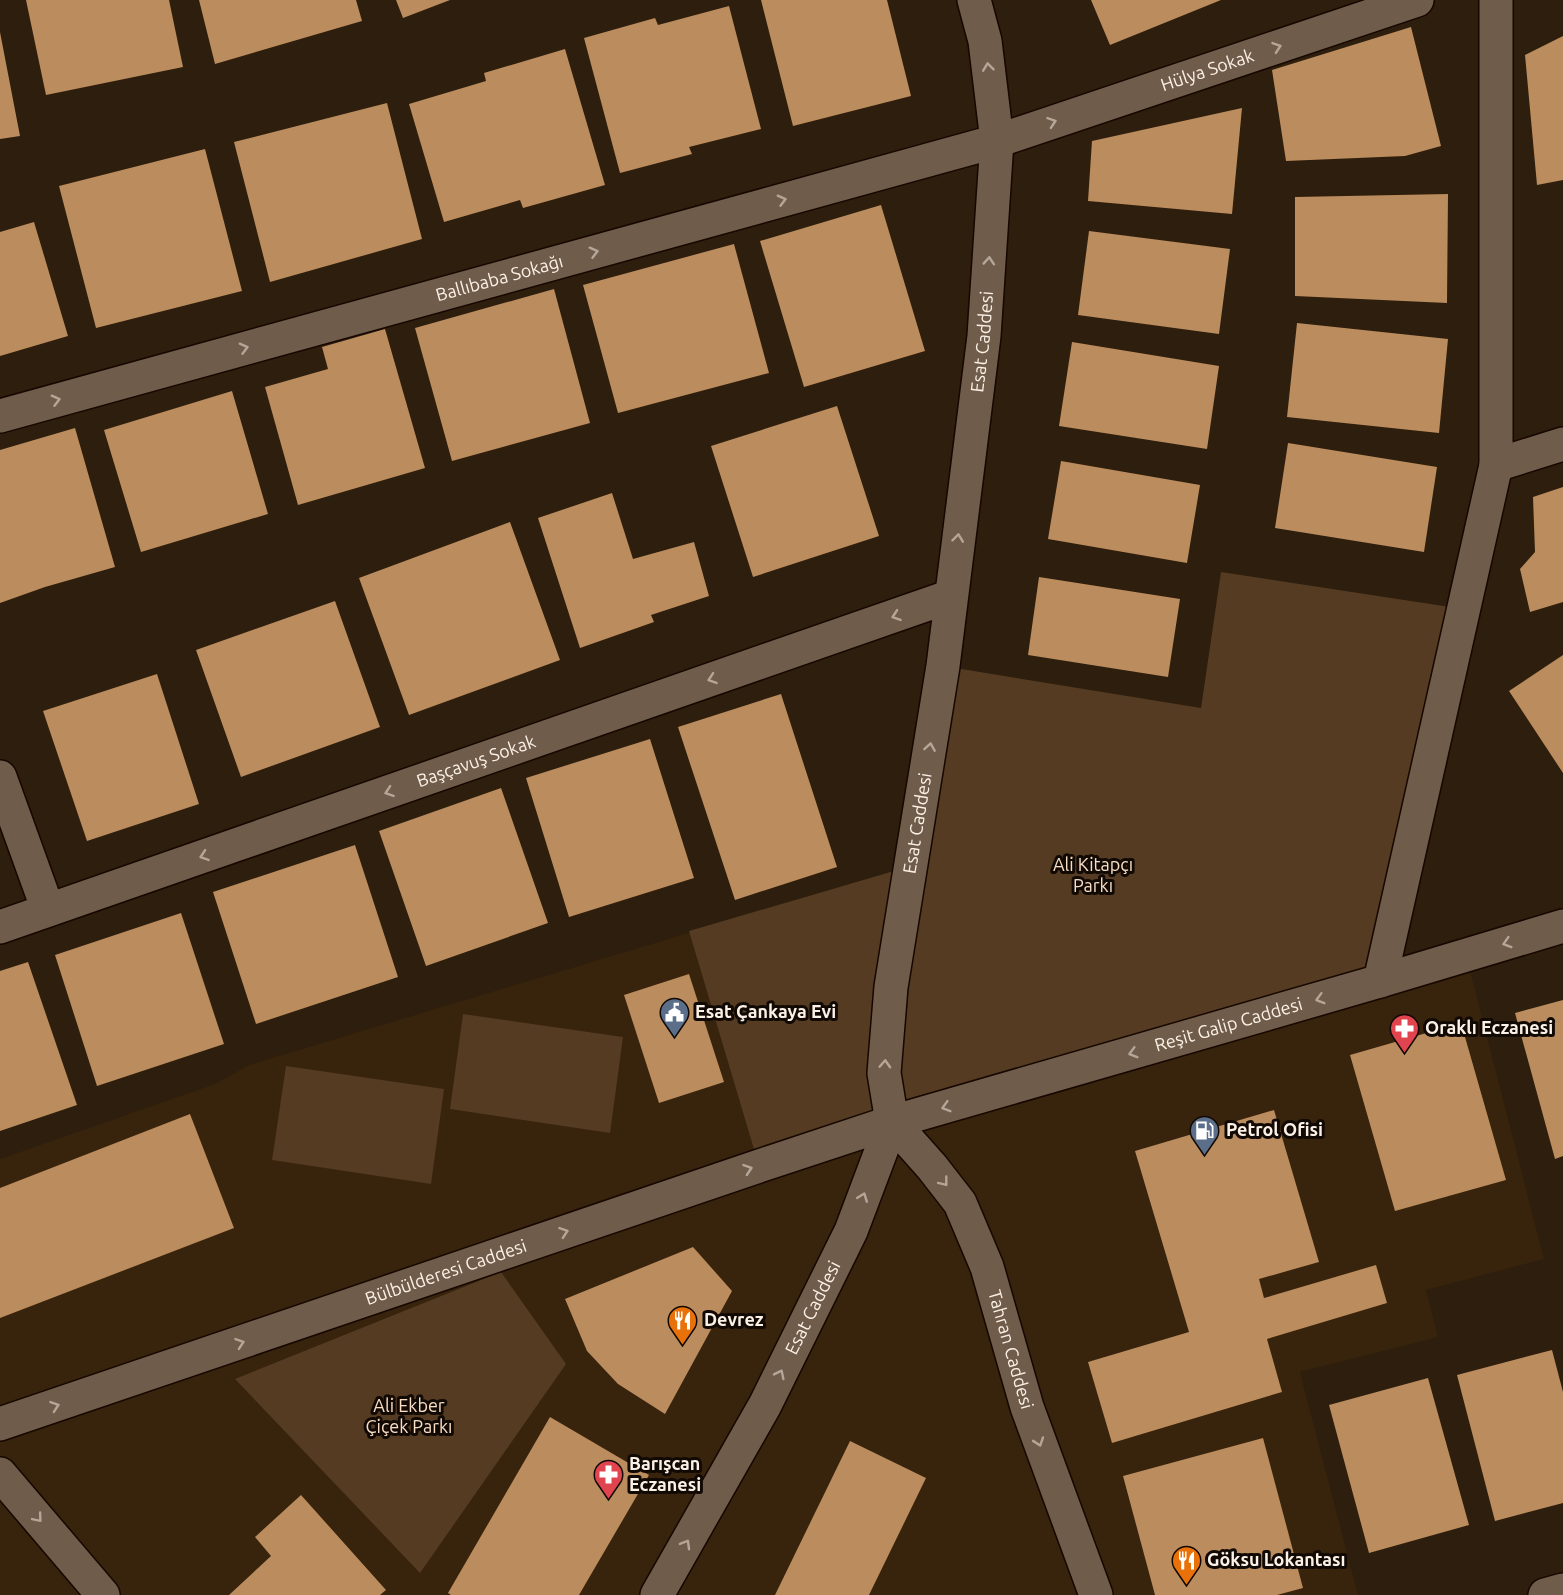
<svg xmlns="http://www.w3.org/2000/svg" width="1563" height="1595" font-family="Ubuntu,sans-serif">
  <rect width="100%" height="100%" fill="#2e1e0d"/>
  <path fill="#38230c" d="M911,866L891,987L1466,955L1544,1259L1426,1290L1438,1337L1300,1372L1358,1595H0V1159L215,1084L249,1065Z"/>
  <path fill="#543b22" d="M1221,572L1463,609L1380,981L759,1166L689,931L911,866L943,666L1201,708Z
    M463,1014L623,1037L610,1133L450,1109Z
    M286,1066L444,1089L431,1184L272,1160Z
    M501,1272L566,1364L420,1573L235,1379Z"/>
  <path fill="#bb8c5d" d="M26,0H169L183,67L46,95Z
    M199,0H356L362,21L215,64Z
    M396,0H450L403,18Z
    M761,0H887L911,96L793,126Z
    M1091,0H1221L1110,45Z
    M729,6L761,129L689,147L692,154L620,173L584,38L655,18L658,25Z
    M1411,27L1441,146L1405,156L1286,161L1272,70Z
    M0,32L20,136L0,139Z
    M1563,36V180L1537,185L1525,55Z
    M565,49L605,185L523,208L520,200L444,222L409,104L486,81L484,73Z
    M387,103L422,239L270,282L234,142Z
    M1242,108L1232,214L1088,201L1092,141Z
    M205,149L242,291L96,328L59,186Z
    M1448,194L1447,303L1295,296V197Z
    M881,205L925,351L804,387L760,241Z
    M34,222L68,336L0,356V232Z
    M1089,231L1230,249L1219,334L1078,315Z
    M734,244L769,373L618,413L583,285Z
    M554,289L590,423L452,461L415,328Z
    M1297,323L1448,339L1439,433L1287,417Z
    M385,329L425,468L298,505L265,387L328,369L322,347Z
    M1072,342L1219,366L1207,449L1059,426Z
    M232,391L268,514L141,552L104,430Z
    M837,406L879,536L753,577L711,446Z
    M75,428L115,567L45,587L0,603V450Z
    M1288,443L1437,467L1424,552L1275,528Z
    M1061,461L1200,485L1187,563L1048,539Z
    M1563,487V602L1530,612L1520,569L1535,552L1533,497Z
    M612,493L633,559L694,542L709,596L651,615L654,622L580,648L538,518Z
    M510,522L560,660L409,715L359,578Z
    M1039,577L1180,599L1168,677L1028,655Z
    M335,601L380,727L241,777L196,650Z
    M1563,655V773L1509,691Z
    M157,674L199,804L87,841L43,711Z
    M781,694L837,867L735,900L678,727Z
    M650,739L694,878L569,917L526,778Z
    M501,788L548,923L426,966L379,831Z
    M355,845L398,977L256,1024L213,892Z
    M181,913L224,1044L97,1086L55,955Z
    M28,962L77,1105L0,1131V971Z
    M689,974L724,1082L659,1103L624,995Z
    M1563,1000V1156L1555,1159L1515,1013Z
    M1461,1023L1506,1180L1395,1211L1350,1055Z
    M1274,1110L1319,1262L1259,1279L1264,1298L1376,1265L1387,1303L1267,1339L1282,1392L1112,1443L1088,1362L1189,1332L1135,1151Z
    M190,1114L234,1228L0,1318V1188Z
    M693,1247L732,1291L665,1414L618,1384L587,1351L565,1299Z
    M1552,1350L1563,1392V1503L1495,1521L1457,1375Z
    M1428,1378L1469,1525L1369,1553L1329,1405Z
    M550,1417L649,1475L579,1595H451L448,1593Z
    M1263,1438L1303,1588L1277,1595H1155L1123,1476Z
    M850,1441L926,1478L869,1595H775Z
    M301,1495L386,1590L380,1595H229L271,1556L255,1537Z"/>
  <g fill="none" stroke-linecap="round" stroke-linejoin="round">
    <defs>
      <g id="minor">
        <path id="s1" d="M0,416L997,141L1417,0"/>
        <path d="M1496,465L1563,444"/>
        <path d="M0,777L48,910"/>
        <path id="s2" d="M0,927L951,596"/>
        <path d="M1380,981L1496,465V0"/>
        <path d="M0,1474L103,1595"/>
      </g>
      <g id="tertiary">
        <path id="s3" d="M892,1122L932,1167L960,1203L987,1267L1027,1407L1096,1595"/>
      </g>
      <g id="secondary">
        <path id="s4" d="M0,1424L759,1166L892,1122L1380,981L1563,926"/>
        <path id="s5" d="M657,1595L765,1405L851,1231L892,1122L884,1073L891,987L943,666L984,336L997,141L985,41L974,0"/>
        <path d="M1545,1595L1563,1590"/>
      </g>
    </defs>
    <use href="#minor" stroke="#160700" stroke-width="36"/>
    <use href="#tertiary" stroke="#160700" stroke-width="36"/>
    <use href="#secondary" stroke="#160700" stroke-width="36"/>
    <use href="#minor" stroke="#6f5c4a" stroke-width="33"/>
    <use href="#tertiary" stroke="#6f5c4a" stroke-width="33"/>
    <use href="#secondary" stroke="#6f5c4a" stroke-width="33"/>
  </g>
  <defs><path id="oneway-chevron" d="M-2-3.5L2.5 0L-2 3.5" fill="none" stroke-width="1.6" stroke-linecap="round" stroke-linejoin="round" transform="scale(1.5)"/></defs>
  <g stroke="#b6a698">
    <use href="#oneway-chevron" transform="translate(1277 47) rotate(-19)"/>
    <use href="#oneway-chevron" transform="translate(988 67) rotate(-97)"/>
    <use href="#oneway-chevron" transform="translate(1052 122) rotate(-19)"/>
    <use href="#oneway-chevron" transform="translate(782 200) rotate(-15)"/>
    <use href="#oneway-chevron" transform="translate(594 252) rotate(-15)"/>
    <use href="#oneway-chevron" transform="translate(989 261) rotate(-86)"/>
    <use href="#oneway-chevron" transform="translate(244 348) rotate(-15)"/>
    <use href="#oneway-chevron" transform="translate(56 400) rotate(-15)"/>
    <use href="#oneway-chevron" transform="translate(958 538) rotate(-83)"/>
    <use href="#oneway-chevron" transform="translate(896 616) rotate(161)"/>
    <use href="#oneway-chevron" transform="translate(712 679) rotate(161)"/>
    <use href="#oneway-chevron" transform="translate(930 747) rotate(-81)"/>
    <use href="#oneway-chevron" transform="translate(389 792) rotate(161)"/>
    <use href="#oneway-chevron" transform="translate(204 856) rotate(161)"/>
    <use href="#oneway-chevron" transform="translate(1507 943) rotate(163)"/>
    <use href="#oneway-chevron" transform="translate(1320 999) rotate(164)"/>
    <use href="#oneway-chevron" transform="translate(1133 1053) rotate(164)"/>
    <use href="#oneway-chevron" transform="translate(885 1064) rotate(-87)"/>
    <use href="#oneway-chevron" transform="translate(946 1107) rotate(164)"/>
    <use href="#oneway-chevron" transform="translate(748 1169) rotate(-19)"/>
    <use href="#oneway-chevron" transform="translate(944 1182) rotate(52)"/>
    <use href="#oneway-chevron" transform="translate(863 1197) rotate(-69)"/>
    <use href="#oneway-chevron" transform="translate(564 1232) rotate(-19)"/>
    <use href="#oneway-chevron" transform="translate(240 1343) rotate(-19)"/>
    <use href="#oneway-chevron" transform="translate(780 1374) rotate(-64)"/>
    <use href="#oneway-chevron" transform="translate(55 1406) rotate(-19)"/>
    <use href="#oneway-chevron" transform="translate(1039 1442) rotate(71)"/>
    <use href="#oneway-chevron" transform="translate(38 1518) rotate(50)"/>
    <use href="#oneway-chevron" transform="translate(686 1544) rotate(-60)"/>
  </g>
  <defs>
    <symbol id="civic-pin" viewBox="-11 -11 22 30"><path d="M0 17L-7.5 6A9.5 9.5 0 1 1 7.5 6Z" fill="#5c6f8a" stroke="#110904"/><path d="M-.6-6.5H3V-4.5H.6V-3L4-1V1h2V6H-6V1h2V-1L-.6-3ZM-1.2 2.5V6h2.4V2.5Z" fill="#fff"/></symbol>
    <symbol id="pharmacy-pin" viewBox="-11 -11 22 30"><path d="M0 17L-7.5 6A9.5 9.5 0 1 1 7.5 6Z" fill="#e0444e" stroke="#110904"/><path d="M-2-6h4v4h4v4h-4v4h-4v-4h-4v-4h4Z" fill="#fff"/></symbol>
    <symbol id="fuel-pin" viewBox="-11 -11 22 30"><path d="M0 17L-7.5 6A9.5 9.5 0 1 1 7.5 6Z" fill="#5c6f8a" stroke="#110904"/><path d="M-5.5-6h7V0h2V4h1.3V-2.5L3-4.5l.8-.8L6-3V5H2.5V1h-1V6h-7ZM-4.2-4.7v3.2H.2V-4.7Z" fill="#fff"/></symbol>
    <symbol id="restaurant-pin" viewBox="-11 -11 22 30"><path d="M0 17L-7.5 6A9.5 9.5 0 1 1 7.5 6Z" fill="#e8710a" stroke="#110904"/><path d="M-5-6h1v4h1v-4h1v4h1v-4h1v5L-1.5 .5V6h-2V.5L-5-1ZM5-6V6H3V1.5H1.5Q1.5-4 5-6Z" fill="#fff"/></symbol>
  </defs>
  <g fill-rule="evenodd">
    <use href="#civic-pin" x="658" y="996" width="33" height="45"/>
    <use href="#pharmacy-pin" x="1388" y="1012" width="33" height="45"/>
    <use href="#fuel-pin" x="1188" y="1114" width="33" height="45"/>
    <use href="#restaurant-pin" x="666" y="1304" width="33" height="45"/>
    <use href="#pharmacy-pin" x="592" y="1458" width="33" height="45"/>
    <use href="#restaurant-pin" x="1170" y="1544" width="33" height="45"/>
  </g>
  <g text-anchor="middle" stroke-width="6" stroke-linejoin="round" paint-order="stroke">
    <g font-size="18" fill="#fcf1e6" stroke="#110904">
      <text dy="6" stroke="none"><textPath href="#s1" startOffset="1256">Hülya Sokak</textPath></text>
      <text dy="6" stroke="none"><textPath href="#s1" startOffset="518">Ballıbaba Sokağı</textPath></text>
      <text dy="6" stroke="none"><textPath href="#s5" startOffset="1317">Esat Caddesi</textPath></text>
      <text dy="6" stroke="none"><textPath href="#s2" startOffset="504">Başçavuş Sokak</textPath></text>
      <text dy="6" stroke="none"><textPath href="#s5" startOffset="831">Esat Caddesi</textPath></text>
      <text dy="6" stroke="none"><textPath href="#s4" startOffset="1292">Reşit Galip Caddesi</textPath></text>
      <text dy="6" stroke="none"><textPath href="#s4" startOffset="471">Bülbülderesi Caddesi</textPath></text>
      <text dy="6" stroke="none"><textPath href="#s5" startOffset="327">Esat Caddesi</textPath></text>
      <text dy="6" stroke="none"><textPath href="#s3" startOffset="261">Tahran Caddesi</textPath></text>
    </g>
    <g font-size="18" fill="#f9ddc4" stroke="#110904">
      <text x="1093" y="871">Ali Kitapçı<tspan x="1093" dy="21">Parkı</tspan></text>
      <text x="409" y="1412">Ali Ekber<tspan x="409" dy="21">Çiçek Parkı</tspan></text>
    </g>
    <g font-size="18" font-weight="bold" fill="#fcf1e6" stroke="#110904" text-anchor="start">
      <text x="695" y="1018">Esat Çankaya Evi</text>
      <text x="1425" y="1034">Oraklı Eczanesi</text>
      <text x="1226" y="1136">Petrol Ofisi</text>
      <text x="704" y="1326">Devrez</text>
      <text x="629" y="1470">Barışcan<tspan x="629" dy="21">Eczanesi</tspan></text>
      <text x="1207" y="1566">Göksu Lokantası</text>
    </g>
  </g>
</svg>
